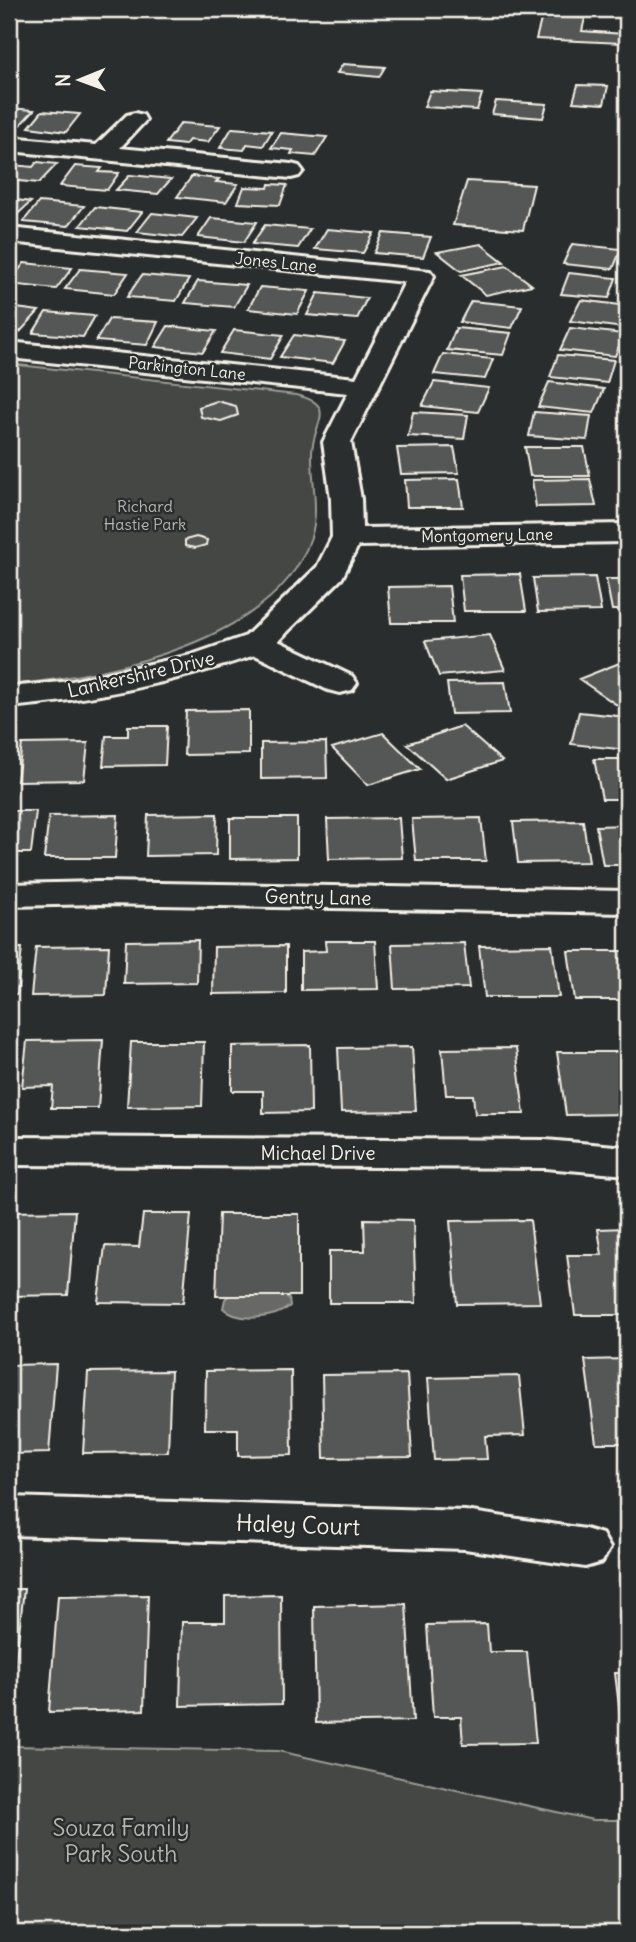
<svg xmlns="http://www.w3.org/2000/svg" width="636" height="1942" font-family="Delius,sans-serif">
  <rect width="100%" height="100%" fill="#2a2d2e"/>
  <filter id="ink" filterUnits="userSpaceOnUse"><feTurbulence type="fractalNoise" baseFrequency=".0143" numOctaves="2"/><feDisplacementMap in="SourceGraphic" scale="14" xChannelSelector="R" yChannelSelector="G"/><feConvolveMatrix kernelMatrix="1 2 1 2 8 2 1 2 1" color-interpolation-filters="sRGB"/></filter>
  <g filter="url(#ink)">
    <path fill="#444645" stroke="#9c9c96" stroke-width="2" d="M9,364L296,395C339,405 313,423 312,452C311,479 320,511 311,537C278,642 103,676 9,685Z
      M9,1746L278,1751L593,1820H627V1933H9Z"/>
    <path fill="#676866" stroke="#9f9f9a" stroke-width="2" d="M232,1293H283L289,1299L290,1306C275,1319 237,1323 223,1308L225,1299Z"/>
    <path fill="#555756" stroke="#f4f1e8" stroke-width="2" d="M542,16L585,18L582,31L624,34L622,43L536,39Z
      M343,64L385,67L379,77L337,73Z
      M578,85L608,86L604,104L573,102Z
      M430,91L482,94L477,110L424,107Z
      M496,101L547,104L543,118L492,114Z
      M9,108L34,110L20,125L9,124Z
      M42,111L80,114L66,132L29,127Z
      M181,123L220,126L208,142L189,140L185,145L166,143Z
      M232,128L272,131L263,146L247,144L244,150L220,148Z
      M281,133L327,137L315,156L291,154L293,150L271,148Z
      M37,162L57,164L39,183L9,180V170L13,165L33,167Z
      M75,166L102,168L99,172L119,173L107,190L60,186Z
      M130,175L171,179L158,194L116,190Z
      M192,176L219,179L216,182L238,184L226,202L177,197Z
      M467,181L534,185L523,230L453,225Z
      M269,184L287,185L280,205L238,203L244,187L268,188Z
      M9,199L31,202L11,220Z
      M39,202L84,206L68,226L23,222Z
      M95,207L142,212L127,231L80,226Z
      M152,213L197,218L182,237L137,232Z
      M211,218L257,222L244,242L198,237Z
      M265,225L310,229L298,248L252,244Z
      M327,229L374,233L363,253L315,249Z
      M383,233L431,237L423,257L374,253Z
      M481,244L504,262L461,271L437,252Z
      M572,244L621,249L613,269L563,264Z
      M24,263L72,268L56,289L9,284Z
      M507,266L532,285L486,295L461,275Z
      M80,269L128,273L114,294L65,289Z
      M569,273L616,278L609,298L561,294Z
      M142,275L189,279L176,301L127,297Z
      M198,281L247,285L234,307L185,303Z
      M260,287L309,291L297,314L248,309Z
      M318,293L367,298L357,319L307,315Z
      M581,300L627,306V319L623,328L570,321Z
      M471,301L522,306L512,328L460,322Z
      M9,307L39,311L20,332L9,331Z
      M46,312L95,316L83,337L33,333Z
      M109,319L158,322L147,345L96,341Z
      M168,326L216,331L203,352L155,347Z
      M456,328L511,333L503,355L447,350Z
      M570,328L624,334L615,356L560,350Z
      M234,330L284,335L270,359L220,353Z
      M294,335L345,341L333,363L280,357Z
      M443,354L493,359L485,379L434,374Z
      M558,355L614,360L607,383L550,377Z
      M434,382L489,388L478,412L422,406Z
      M549,382L604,389L594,413L538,407Z
      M217,401L236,406L238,415L221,421L201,417L199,407Z
      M413,412L468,415L464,439L408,436Z
      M534,412L591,416L587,440L529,436Z
      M454,447L459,473L401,474L397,448Z
      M525,447H584L590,476H530Z
      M459,479L463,507H407L405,480Z
      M590,479L596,506L536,507L532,480Z
      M196,537L207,540L206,545L195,548L185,546V540Z
      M520,574L526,611H464L460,575Z
      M595,577L601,611L538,612L533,578Z
      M606,579H627V610H612Z
      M449,586L453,623H391L388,587Z
      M490,635L505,670L439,676L425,641Z
      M627,660V704L620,707L579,679Z
      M505,682L510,713L451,714L447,683Z
      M249,710V754L184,755L186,711Z
      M579,712L627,717V750L571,744Z
      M128,726H167L165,765L103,766L106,736H128Z
      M462,726L502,761L446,779L407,744Z
      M383,733L420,769L368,785L332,748Z
      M326,742L327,778L261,779V743Z
      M88,743L84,780L17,781L22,744Z
      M594,759H627V799H602Z
      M9,811H36L31,853H9Z
      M217,814L216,855L146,856L148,815Z
      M118,815L115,858H44L49,816Z
      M230,818H297V858L230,859Z
      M399,818L402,858L329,859L327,819Z
      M481,818L486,861H416L412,819Z
      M583,821L589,862L518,863L513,822Z
      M627,825V865H603L596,826Z
      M198,940L197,983L124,984L126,941Z
      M325,941H375L378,989L301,990V952L326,951Z
      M464,943L469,988L395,989L392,944Z
      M552,945L559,997H485L479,946Z
      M109,946L106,995L31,996L36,947Z
      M286,946V993L213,994L214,947Z
      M9,948H22L17,994H9Z
      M568,951H627V1000H575Z
      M103,1040L98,1108H51L53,1086L22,1087L27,1041Z
      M131,1042H204L202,1106L127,1107Z
      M310,1045L311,1112L263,1113V1091H232V1046Z
      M412,1047L416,1111L341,1112L338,1048Z
      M516,1048L524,1114H475L473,1095H446L442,1049Z
      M557,1052H627V1114L566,1115Z
      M75,1211L68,1295L9,1296V1212Z
      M143,1214H191L183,1303L98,1302L105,1246L139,1247Z
      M219,1214H299V1296H216Z
      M364,1219L413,1220L416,1303H329V1251H365Z
      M530,1220L540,1303L457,1304L450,1221Z
      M627,1228V1315H575L567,1255H602L598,1229Z
      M627,1359V1443H596L585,1360Z
      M56,1364L49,1453L9,1454V1365Z
      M291,1370L292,1455L238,1456V1429H205L206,1371Z
      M171,1371L168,1452L83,1453L88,1372Z
      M407,1374L412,1457L324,1458L322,1375Z
      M519,1376L525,1435L485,1436L487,1459L434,1460L428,1378Z
      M9,1589H24L11,1703H9Z
      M148,1595L144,1710L49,1712L58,1596Z
      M281,1595L282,1704L180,1706L182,1622H225V1596Z
      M406,1604L413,1721L316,1723L314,1606Z
      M487,1624L489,1652H527L536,1743L463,1744L461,1717H433L427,1625Z
      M615,1673H627V1772Z"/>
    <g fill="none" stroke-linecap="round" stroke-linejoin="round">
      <defs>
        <path id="minor" d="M135,113L143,115L146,120L120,148L291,164L299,166L303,171L299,176L291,178L9,151V137L96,145L127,115Z
          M9,228L430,271L434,276L351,442L361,499L362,528L627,524V542L358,546L342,578L278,641L352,676L357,683L352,690L340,693L328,690L255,655C176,682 92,700 9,707V687L72,681L191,655L246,636L317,567L332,537L331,499L323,442L348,393L9,358V342L356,378L405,282L9,242Z
          M99,882L627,891V913L99,904L9,906V884Z
          M9,1137L545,1140L627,1147V1175L545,1168L9,1165Z
          M9,1497L465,1511L585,1529L602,1534L610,1548L602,1562L585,1567L465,1549L9,1535Z"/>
      </defs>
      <use href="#minor" stroke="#f4f1e8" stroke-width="6"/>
      <use href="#minor" fill="#2a2d2e" fill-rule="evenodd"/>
    </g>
  </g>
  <g text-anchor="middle" stroke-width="5" stroke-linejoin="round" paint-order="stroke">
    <g font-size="16" fill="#f4f1e8" stroke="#2a2d2e">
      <text transform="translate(276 262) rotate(6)" y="6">Jones Lane</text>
      <text transform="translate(187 368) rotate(6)" y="6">Parkington Lane</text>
      <text transform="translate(487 535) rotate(-1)" y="6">Montgomery Lane</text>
    </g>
    <g font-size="16" fill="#b6b5af" stroke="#2a2d2e">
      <text x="145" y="512">Richard<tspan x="145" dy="18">Hastie Park</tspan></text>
    </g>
    <g font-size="19" fill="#f4f1e8" stroke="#2a2d2e">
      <text transform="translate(141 674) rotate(-13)" y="7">Lankershire Drive</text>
      <text transform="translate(318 897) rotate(1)" y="7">Gentry Lane</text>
      <text x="318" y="1160">Michael Drive</text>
    </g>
    <g font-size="23" fill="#f4f1e8" stroke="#2a2d2e">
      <text transform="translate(298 1525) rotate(2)" y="8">Haley Court</text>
    </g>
    <g font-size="23" fill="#b6b5af" stroke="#2a2d2e">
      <text x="121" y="1836">Souza Family<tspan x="121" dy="26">Park South</tspan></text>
    </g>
  </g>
  <rect width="636" height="1942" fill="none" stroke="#2a2d2e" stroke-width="35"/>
  <rect x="18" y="18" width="601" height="1907" fill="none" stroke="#f4f1e8" stroke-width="2.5" filter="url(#ink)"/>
  <g transform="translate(80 80) rotate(269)" stroke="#2a2d2e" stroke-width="5" paint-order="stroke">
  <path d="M0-5L12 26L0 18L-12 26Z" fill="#f4f1e8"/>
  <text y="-10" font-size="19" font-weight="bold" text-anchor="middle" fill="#f4f1e8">N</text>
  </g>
</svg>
